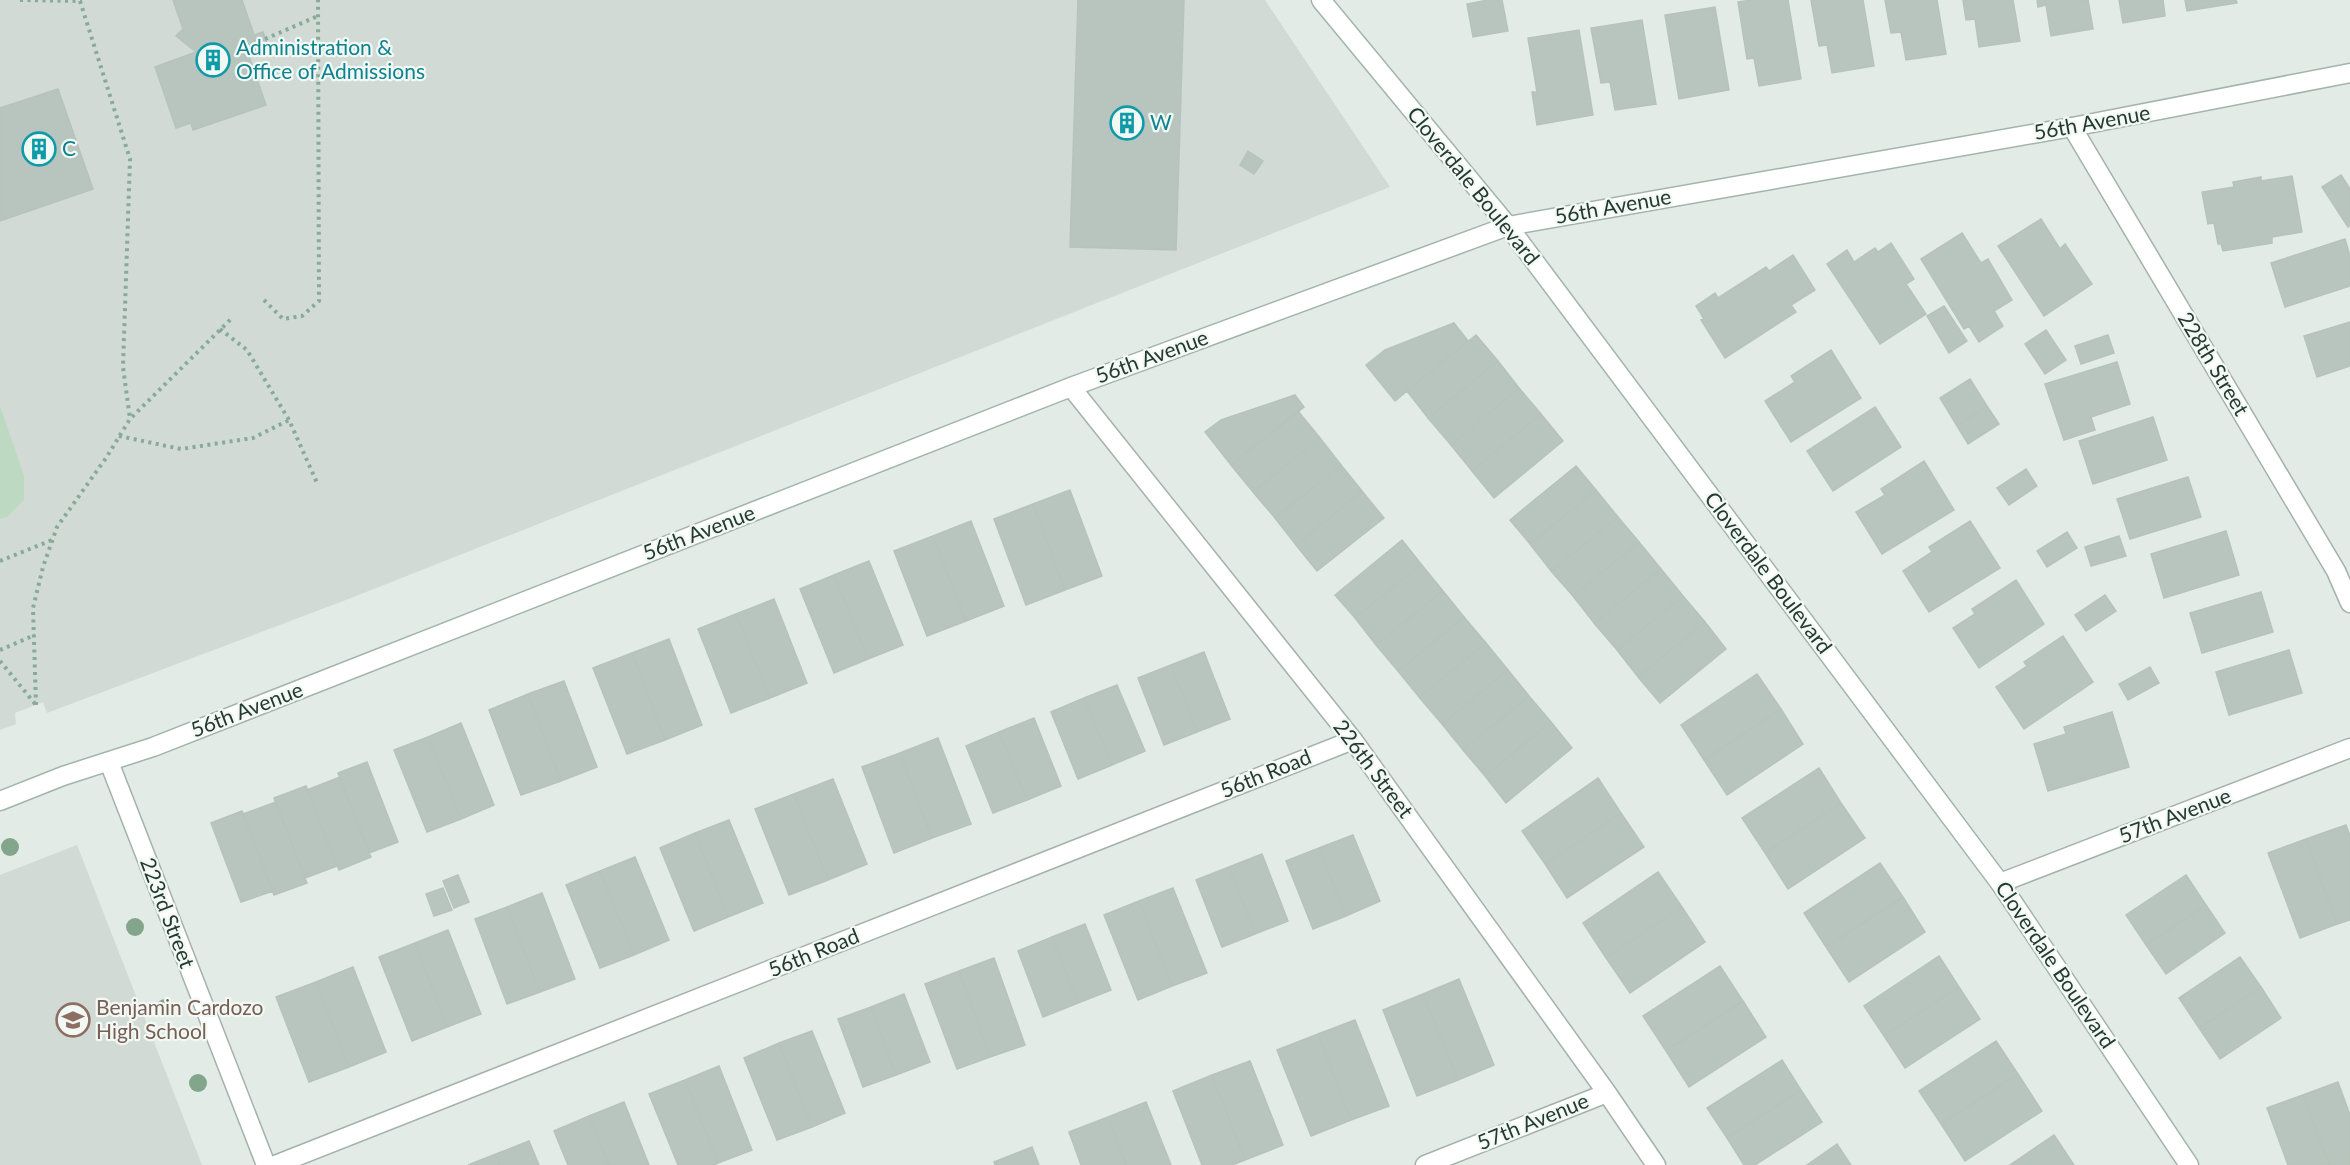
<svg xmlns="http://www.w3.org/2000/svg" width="2350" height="1165" font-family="Lato,sans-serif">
  <rect width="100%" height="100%" fill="#e2ebe6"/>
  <path fill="#d1dad4" d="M0,0H1265L1390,187L351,598L47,713L43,702L15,713L16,724L0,730Z
    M77,845L202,1165H0V875Z"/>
  <path fill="#bed9c1" d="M0,406L24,476V500L7,517L0,519Z"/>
  <path fill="#b8c5be" stroke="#b6c3bb" stroke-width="1.5" d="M173,0H242L254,35L263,32L268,46L248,53L266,105L193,130L191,123L176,128L155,67L196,52L176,36L183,29Z
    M1078,0H1184L1176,250L1070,247Z
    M1488,0H1502L1508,31L1473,37L1467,4Z
    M1752,0H1788L1801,79L1759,86L1754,58L1747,59L1738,2Z
    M1811,0H1863L1874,66L1832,73L1827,45L1819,46Z
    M1885,0H1937L1946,54L1906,60L1901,32L1891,33Z
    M1963,0H2013L2020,41L1979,47L1975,19L1966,20Z
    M2037,0H2088L2093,29L2051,36L2046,5L2038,7Z
    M2119,0H2163L2165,16L2123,23Z
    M2185,0H2236L2237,3L2187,11Z
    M1715,7L1729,90L1679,99L1665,15Z
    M1642,20L1656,104L1615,110L1610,82L1601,83L1591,28Z
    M1579,30L1593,115L1537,125L1532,92H1537L1528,38Z
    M58,89L93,189L0,221V108Z
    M1248,151L1263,161L1254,174L1240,165Z
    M2341,175L2350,189V225L2348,227L2322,187Z
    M2292,176L2302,232L2272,237V243L2223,251L2221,244H2218L2214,223L2208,224L2202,192L2234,187L2233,182L2261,177V181Z
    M2041,219L2060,249L2065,244L2092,284L2044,316L1998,246Z
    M1962,233L1981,263L1988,259L2012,300L1994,311L2003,326L1979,342L1969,326L1964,329L1921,259Z
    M2345,239L2350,256V286L2285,307L2271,263Z
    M1891,243L1914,279L1906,284L1926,314L1880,344L1827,264L1847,250L1854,262L1875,248L1878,252Z
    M1793,255L1815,290L1791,305L1796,312L1725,358L1701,320L1704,319L1696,306L1715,293L1718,298L1766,267L1769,271Z
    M1944,306L1967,341L1949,353L1927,316Z
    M2350,322V366L2317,377L2304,336Z
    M1454,323L1468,341L1395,401L1366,365L1385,350Z
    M2046,330L2066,360L2045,374L2025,344Z
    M1476,335L1498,361L1428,418L1407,391Z
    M2108,335L2114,353L2081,364L2075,346Z
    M1831,350L1861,398L1791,442L1765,401L1795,382L1791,376Z
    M1498,361L1519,388L1451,445L1428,418Z
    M2117,362L2130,404L2091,417L2095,430L2064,440L2045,384Z
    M1970,379L1987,406L1957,426L1940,398Z
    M1519,388L1541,414L1472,471L1451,445Z
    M1295,395L1304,407L1231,465L1205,432L1221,420Z
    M1987,406L1999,424L1968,444L1957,426Z
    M1875,407L1901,447L1833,491L1807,451Z
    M1298,411L1320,438L1253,492L1231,465Z
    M1541,414L1563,441L1494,498L1472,471Z
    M2153,417L2167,460L2093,484L2079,441Z
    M1320,438L1341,465L1275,518L1253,492Z
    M1924,461L1954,510L1882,554L1856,512L1885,495L1881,489Z
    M1341,465L1362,491L1296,545L1275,518Z
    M1576,466L1596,490L1530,544L1510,520Z
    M2026,469L2037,486L2009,505L1997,488Z
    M2188,477L2201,517L2130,539L2117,499Z
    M1070,490L1102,576L1065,590L1033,504Z
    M1596,490L1618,517L1551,571L1530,544Z
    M1362,491L1384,518L1317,571L1296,545Z
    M1033,504L1065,590L1026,605L994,519Z
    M1618,517L1639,542L1573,596L1551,571Z
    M971,521L1004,606L966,621L933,536Z
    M1970,521L2000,568L1929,612L1903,571L1932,552L1929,547Z
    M2226,531L2239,575L2164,598L2151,554Z
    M2067,532L2077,548L2047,567L2037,551Z
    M933,536L966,621L927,636L894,551Z
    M2119,536L2126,556L2091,566L2085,547Z
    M1402,540L1421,564L1355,618L1335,595Z
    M1639,542L1661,569L1594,623L1573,596Z
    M869,561L903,645L868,659L834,575Z
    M1421,564L1443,591L1376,645L1355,618Z
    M1661,569L1683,596L1617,650L1594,623Z
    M834,575L868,659L834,673L800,589Z
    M2016,580L2044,624L1979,668L1953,628L1975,614L1972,609Z
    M1443,591L1464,617L1398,671L1376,645Z
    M2261,592L2273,632L2202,653L2190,613Z
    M2105,595L2116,611L2086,631L2075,615Z
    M1683,596L1705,622L1638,677L1617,650Z
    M774,599L807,683L770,698L736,614Z
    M736,614L770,698L731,713L698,629Z
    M1464,617L1486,643L1419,697L1398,671Z
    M1705,622L1726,649L1660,703L1638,677Z
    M2063,636L2093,682L2024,729L1996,687L2027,666L2024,662Z
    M669,639L702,725L665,740L632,653Z
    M1486,643L1508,670L1442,724L1419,697Z
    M2289,650L2302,693L2229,715L2216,672Z
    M1204,652L1230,719L1197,732L1171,665Z
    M632,653L665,740L627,754L593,668Z
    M1171,665L1197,732L1164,745L1138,678Z
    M2150,667L2159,683L2128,700L2119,684Z
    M1508,670L1529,696L1463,750L1442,724Z
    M1757,674L1781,709L1704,760L1681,725Z
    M564,681L597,767L561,781L528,694Z
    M1117,685L1145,751L1112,765L1084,698Z
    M528,694L561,781L521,795L489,710Z
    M1529,696L1551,722L1485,776L1463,750Z
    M1084,698L1112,765L1078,779L1051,712Z
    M1781,709L1803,744L1727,795L1704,760Z
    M2112,712L2129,767L2048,791L2034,744L2066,734L2064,727Z
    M1034,718L1061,786L1027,800L999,732Z
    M1551,722L1572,748L1506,803L1485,776Z
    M461,723L494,805L461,819L428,737Z
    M999,732L1027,800L993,813L966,746Z
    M428,737L461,819L427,832L394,750Z
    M938,738L971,824L932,838L900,753Z
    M900,753L932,838L894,853L862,767Z
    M367,762L398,842L369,853L338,773Z
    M1819,768L1841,803L1765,853L1742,818Z
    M340,777L371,857L339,870L307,790Z
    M1598,778L1621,813L1545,864L1522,831Z
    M833,779L867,864L828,880L794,794Z
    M306,786L337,866L305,878L274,798Z
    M794,794L828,880L789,895L755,809Z
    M276,802L307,883L274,895L243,814Z
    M1841,803L1865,838L1788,889L1765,853Z
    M242,811L273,891L241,902L211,823Z
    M1621,813L1644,847L1567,898L1545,864Z
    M729,820L763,903L728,917L695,833Z
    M2346,825L2350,836V920L2337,924L2306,839Z
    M695,833L728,917L694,931L660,848Z
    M1353,835L1380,901L1346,916L1319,848Z
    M2306,839L2337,924L2300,938L2268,853Z
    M1319,848L1346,916L1313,929L1286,861Z
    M1262,854L1288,921L1255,934L1229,867Z
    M635,857L669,940L634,955L600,871Z
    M1880,863L1903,897L1826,947L1804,913Z
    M1229,867L1255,934L1222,947L1196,880Z
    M600,871L634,955L600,968L566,885Z
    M1658,872L1682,907L1606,958L1583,923Z
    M458,875L469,902L454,908L443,881Z
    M2186,875L2206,905L2146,945L2126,915Z
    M443,888L452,910L434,916L426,894Z
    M1173,888L1207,973L1172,986L1139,901Z
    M542,893L575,979L540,992L507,907Z
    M1903,897L1925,932L1849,982L1826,947Z
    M1139,901L1172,986L1138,1000L1104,915Z
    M2206,905L2225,933L2166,974L2146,945Z
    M507,907L540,992L507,1004L475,919Z
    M1682,907L1705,942L1630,993L1606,958Z
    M1085,924L1111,990L1078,1003L1052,937Z
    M448,930L481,1014L447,1027L415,943Z
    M1052,937L1078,1003L1043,1017L1018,951Z
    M415,943L447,1027L412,1041L379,957Z
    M1939,956L1959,987L1884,1036L1864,1006Z
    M2240,957L2261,987L2199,1028L2179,998Z
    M994,958L1025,1045L990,1057L959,971Z
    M1720,966L1743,1001L1666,1051L1643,1016Z
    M353,967L386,1052L349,1067L316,982Z
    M959,971L990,1057L957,1069L925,984Z
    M1459,979L1494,1065L1458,1080L1423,994Z
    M316,982L349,1067L309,1082L276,997Z
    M1959,987L1980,1019L1905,1068L1884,1036Z
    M2261,987L2281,1018L2220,1059L2199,1028Z
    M904,994L930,1062L896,1075L871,1007Z
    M1423,994L1458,1080L1417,1096L1383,1010Z
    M1743,1001L1766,1037L1689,1087L1666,1051Z
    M871,1007L896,1075L863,1087L838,1019Z
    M1355,1020L1389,1106L1351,1120L1318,1034Z
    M812,1031L845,1113L812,1127L779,1043Z
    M1318,1034L1351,1120L1311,1136L1277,1050Z
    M1996,1041L2018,1074L1941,1124L1919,1091Z
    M779,1043L812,1127L777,1140L744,1058Z
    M1782,1060L1801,1090L1727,1138L1707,1108Z
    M1250,1061L1283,1145L1245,1160L1212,1075Z
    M719,1066L752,1150L718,1163L685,1080Z
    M2018,1074L2042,1111L1965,1161L1941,1124Z
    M1212,1075L1245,1160L1232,1165H1202L1173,1091Z
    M685,1080L718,1163L714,1165H678L649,1094Z
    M2338,1082L2350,1115V1165H2329L2303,1095Z
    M1801,1090L1822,1122L1755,1165H1744L1727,1138Z
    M2303,1095L2329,1165H2288L2267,1108Z
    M624,1102L649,1165H609L589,1116Z
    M1146,1102L1171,1165H1126L1108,1117Z
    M589,1116L609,1165H568L554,1131Z
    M1108,1117L1126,1165H1081L1069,1132Z
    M2054,1135L2074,1165H2010Z
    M529,1141L539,1165H500L496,1154Z
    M1837,1144L1851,1165H1807Z
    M1032,1147L1039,1165H995L994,1162Z
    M496,1154L500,1165H468Z"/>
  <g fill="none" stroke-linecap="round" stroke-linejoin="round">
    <defs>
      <path id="street" d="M2072,127L2336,571L2350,603
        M1071,387L1353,740L1607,1093L1656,1165
        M109,762L266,1165
        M2000,883L2350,748
        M275,1165L1353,740
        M1425,1165L1607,1093"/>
      <path id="secondary" d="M1321,0L1508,226L2000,883L2189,1165
        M0,801L63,776L153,747L1071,387L1508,226L2072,127L2350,73"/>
    </defs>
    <use href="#street" stroke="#a5b2ac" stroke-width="21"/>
    <use href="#secondary" stroke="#a2b5ab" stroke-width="21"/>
    <path stroke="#87aa99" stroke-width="4" stroke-dasharray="3 4.5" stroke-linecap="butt" d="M20,0L80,1L130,159L123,367L130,419
      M265,39L318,16
      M264,300L283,319L302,316L319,301L318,0
      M220,329L247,350L289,420L318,485
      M119,436L181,449L253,438L289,420
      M0,561L52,540
      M0,650L35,635
      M0,661L36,705
      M36,705L33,608L43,567L57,527L106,458L130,419L233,317"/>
    <use href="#street" stroke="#fff" stroke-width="18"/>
    <use href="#secondary" stroke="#fff" stroke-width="18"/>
  </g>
  <g fill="#82a58b">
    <circle cx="10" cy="847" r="9"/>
    <circle cx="135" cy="927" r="9"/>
    <circle cx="165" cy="1008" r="9"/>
    <circle cx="198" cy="1083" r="9"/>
  </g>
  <defs>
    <symbol id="building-ring" viewBox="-11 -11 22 22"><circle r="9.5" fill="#f2f8f4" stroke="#0f9aa8" stroke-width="1.5"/><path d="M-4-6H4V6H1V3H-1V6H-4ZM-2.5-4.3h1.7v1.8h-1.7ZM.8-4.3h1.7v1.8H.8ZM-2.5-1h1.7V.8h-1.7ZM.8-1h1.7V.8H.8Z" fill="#0f9aa8"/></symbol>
    <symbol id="school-ring" viewBox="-11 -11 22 22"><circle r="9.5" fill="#f2f8f4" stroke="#8d6e63" stroke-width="1.5"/><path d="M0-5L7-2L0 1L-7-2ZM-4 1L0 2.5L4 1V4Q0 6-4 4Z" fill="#8d6e63"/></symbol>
  </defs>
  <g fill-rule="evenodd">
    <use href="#building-ring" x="194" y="41" width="38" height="38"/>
    <use href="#building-ring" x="1108" y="104" width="38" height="38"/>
    <use href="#building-ring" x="20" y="130" width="38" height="38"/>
    <use href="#school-ring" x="54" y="1001" width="38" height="38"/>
  </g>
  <g text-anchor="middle" stroke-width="4.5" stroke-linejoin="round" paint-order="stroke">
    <g font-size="21" fill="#0d838f" stroke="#f2f8f4" text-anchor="start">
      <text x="236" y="55">Administration &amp;<tspan x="236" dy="24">Office of Admissions</tspan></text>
      <text x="1150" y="130">W</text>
      <text x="62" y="156">C</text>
    </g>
    <g font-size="21" fill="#243930" stroke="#f2f8f4">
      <text transform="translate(2092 123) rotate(-10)" y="7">56th Avenue</text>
      <text transform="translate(1473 186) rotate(51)" y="7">Cloverdale Boulevard</text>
      <text transform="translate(1613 207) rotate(-10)" y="7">56th Avenue</text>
      <text transform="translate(1152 357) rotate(-20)" y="7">56th Avenue</text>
      <text transform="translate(2213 364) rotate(59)" y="7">228th Street</text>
      <text transform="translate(699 533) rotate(-21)" y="7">56th Avenue</text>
      <text transform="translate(1768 573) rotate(53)" y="7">Cloverdale Boulevard</text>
      <text transform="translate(247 710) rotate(-21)" y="7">56th Avenue</text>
      <text transform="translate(1373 769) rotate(53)" y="7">226th Street</text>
      <text transform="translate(1266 774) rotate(-22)" y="7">56th Road</text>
      <text transform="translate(2175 816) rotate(-21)" y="7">57th Avenue</text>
      <text transform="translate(167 913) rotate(69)" y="7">223rd Street</text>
      <text transform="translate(814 953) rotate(-22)" y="7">56th Road</text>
      <text transform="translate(2055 965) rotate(56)" y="7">Cloverdale Boulevard</text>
      <text transform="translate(1533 1122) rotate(-22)" y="7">57th Avenue</text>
    </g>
    <g font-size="21" fill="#785e54" stroke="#f2f8f4" text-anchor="start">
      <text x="96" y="1015">Benjamin Cardozo<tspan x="96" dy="24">High School</tspan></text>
    </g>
  </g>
</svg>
